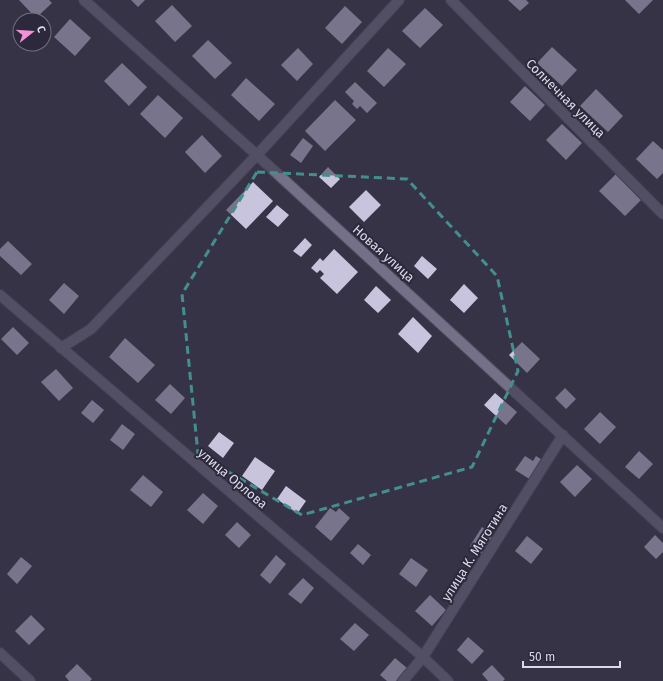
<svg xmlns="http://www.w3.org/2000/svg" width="663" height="681" font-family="'Fira Sans',sans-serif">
  <rect width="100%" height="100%" fill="#363347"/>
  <path fill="#c8c4dd" d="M19,0H49L52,3L36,18Z
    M131,0H145L138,7Z
    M508,0H526L529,3L520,11Z
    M625,0H653L639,14Z
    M172,5L192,26L175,42L155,21Z
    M345,6L362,22L342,44L325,28Z
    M425,8L443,25L420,48L402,31Z
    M70,19L91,38L75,56L54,37Z
    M208,40L232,63L215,79L192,56Z
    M552,47L577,70L562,86L537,63Z
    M298,48L313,64L297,81L281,65Z
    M388,48L406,64L384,87L367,71Z
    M122,63L147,87L129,106L104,81Z
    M246,78L275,104L259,121L231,95Z
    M355,82L377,103L367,113L360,106L357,109L352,104L354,101L345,92Z
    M525,86L545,105L530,121L510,102Z
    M596,89L623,116L608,132L580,106Z
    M158,95L183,118L165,138L140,114Z
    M335,100L356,120L325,151L305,131Z
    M562,124L582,143L566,160L546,140Z
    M202,135L222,156L205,173L185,152Z
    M303,138L313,146L301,163L290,155Z
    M653,141L663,150V173L657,179L636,159Z
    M328,167L340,179L331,188L319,177Z
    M616,174L641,200L625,216L599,191Z
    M253,182L273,201L246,229L226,210Z
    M366,190L381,205L364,222L349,207Z
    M277,205L289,215L278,227L266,217Z
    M305,238L312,245L301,257L293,251Z
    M8,241L32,264L21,275L0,256V249Z
    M334,249L358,272L337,294L320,278L324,274L320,270L317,273L311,268L320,258L323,261Z
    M422,256L437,269L428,279L414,266Z
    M64,283L79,296L64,314L49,300Z
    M464,284L478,298L464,313L450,300Z
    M376,286L391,300L378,313L364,300Z
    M413,317L432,336L418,353L398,334Z
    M13,327L29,343L17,355L1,339Z
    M125,338L155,365L138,383L109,357Z
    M522,342L540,359L527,373L509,355Z
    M56,369L73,388L59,401L41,382Z
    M170,384L185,398L171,414L155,400Z
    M565,388L576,399L566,409L555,398Z
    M495,393L517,412L506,425L484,405Z
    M92,400L104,410L93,423L81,413Z
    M600,412L616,427L600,444L584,429Z
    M122,424L135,434L123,450L110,440Z
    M219,432L234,443L223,458L208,446Z
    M639,451L653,464L639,479L625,467Z
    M525,456L533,461L536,456L544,461L531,480L515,470Z
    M255,457L275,471L262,490L242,476Z
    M577,465L592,479L575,497L560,482Z
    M143,475L163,492L151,507L130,490Z
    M286,486L306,501L297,514L277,499Z
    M203,493L218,506L203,524L187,510Z
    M330,508L336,512L339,508L350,518L331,541L315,527Z
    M237,522L251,535L239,548L225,535Z
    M482,527L497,537L485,556L470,546Z
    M655,535L663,543V552L656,559L644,547Z
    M527,536L543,549L531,564L515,551Z
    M358,544L371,555L363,565L350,553Z
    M276,555L286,564L270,584L260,575Z
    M21,557L32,566L17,584L7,574Z
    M411,558L428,570L416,587L399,574Z
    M303,578L314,588L301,604L288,594Z
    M430,595L446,610L432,626L415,611Z
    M31,615L45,629L29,645L15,631Z
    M355,623L369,635L354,651L340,639Z
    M468,637L484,651L472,664L457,650Z
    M395,658L407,668L396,681H387L380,675Z
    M77,664L92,679L90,681H69L65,676Z
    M492,665L505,679L503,681H488L482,674Z"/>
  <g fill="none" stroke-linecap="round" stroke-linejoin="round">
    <defs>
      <path id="street" d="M84,0L257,155L663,528
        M451,0L663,214
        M0,295L423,657L448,681
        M61,348L91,329L257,155L399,0
        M0,653L30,681
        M403,681L423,657L563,435"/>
    </defs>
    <use href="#street" stroke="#535061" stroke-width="12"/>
    <use href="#street" stroke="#737087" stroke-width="10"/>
  </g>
  <path d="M0 0H663V681H0ZM257,172L407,179L497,276L518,371L472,467L302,515L198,454L182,294Z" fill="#363347" fill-opacity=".55" fill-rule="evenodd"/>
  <path fill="none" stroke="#428f8c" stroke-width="3" stroke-dasharray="8 5" stroke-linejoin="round" d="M257,172L407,179L497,276L518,371L472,467L302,515L198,454L182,294Z"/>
  <g text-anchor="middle" stroke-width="4" stroke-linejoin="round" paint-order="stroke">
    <g font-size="13" fill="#dcdae7" stroke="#2c293d">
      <text transform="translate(566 98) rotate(45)" y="5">Солнечная улица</text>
      <text transform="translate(384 253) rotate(42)" y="5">Новая улица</text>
      <text transform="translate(233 478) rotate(40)" y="5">улица Орлова</text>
      <text transform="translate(474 552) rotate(-58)" y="5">улица К. Мяготина</text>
    </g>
  </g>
  <g transform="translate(32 32) rotate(73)"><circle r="19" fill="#2c293d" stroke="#727081"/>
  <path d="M0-3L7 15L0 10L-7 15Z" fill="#f391d6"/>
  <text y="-6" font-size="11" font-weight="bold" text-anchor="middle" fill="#dcdae7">С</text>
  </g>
  <path d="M523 661v6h97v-6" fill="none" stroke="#dcdae7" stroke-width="2"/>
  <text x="529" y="661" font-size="12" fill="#dcdae7" stroke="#2c293d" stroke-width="3" paint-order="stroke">50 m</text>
</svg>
